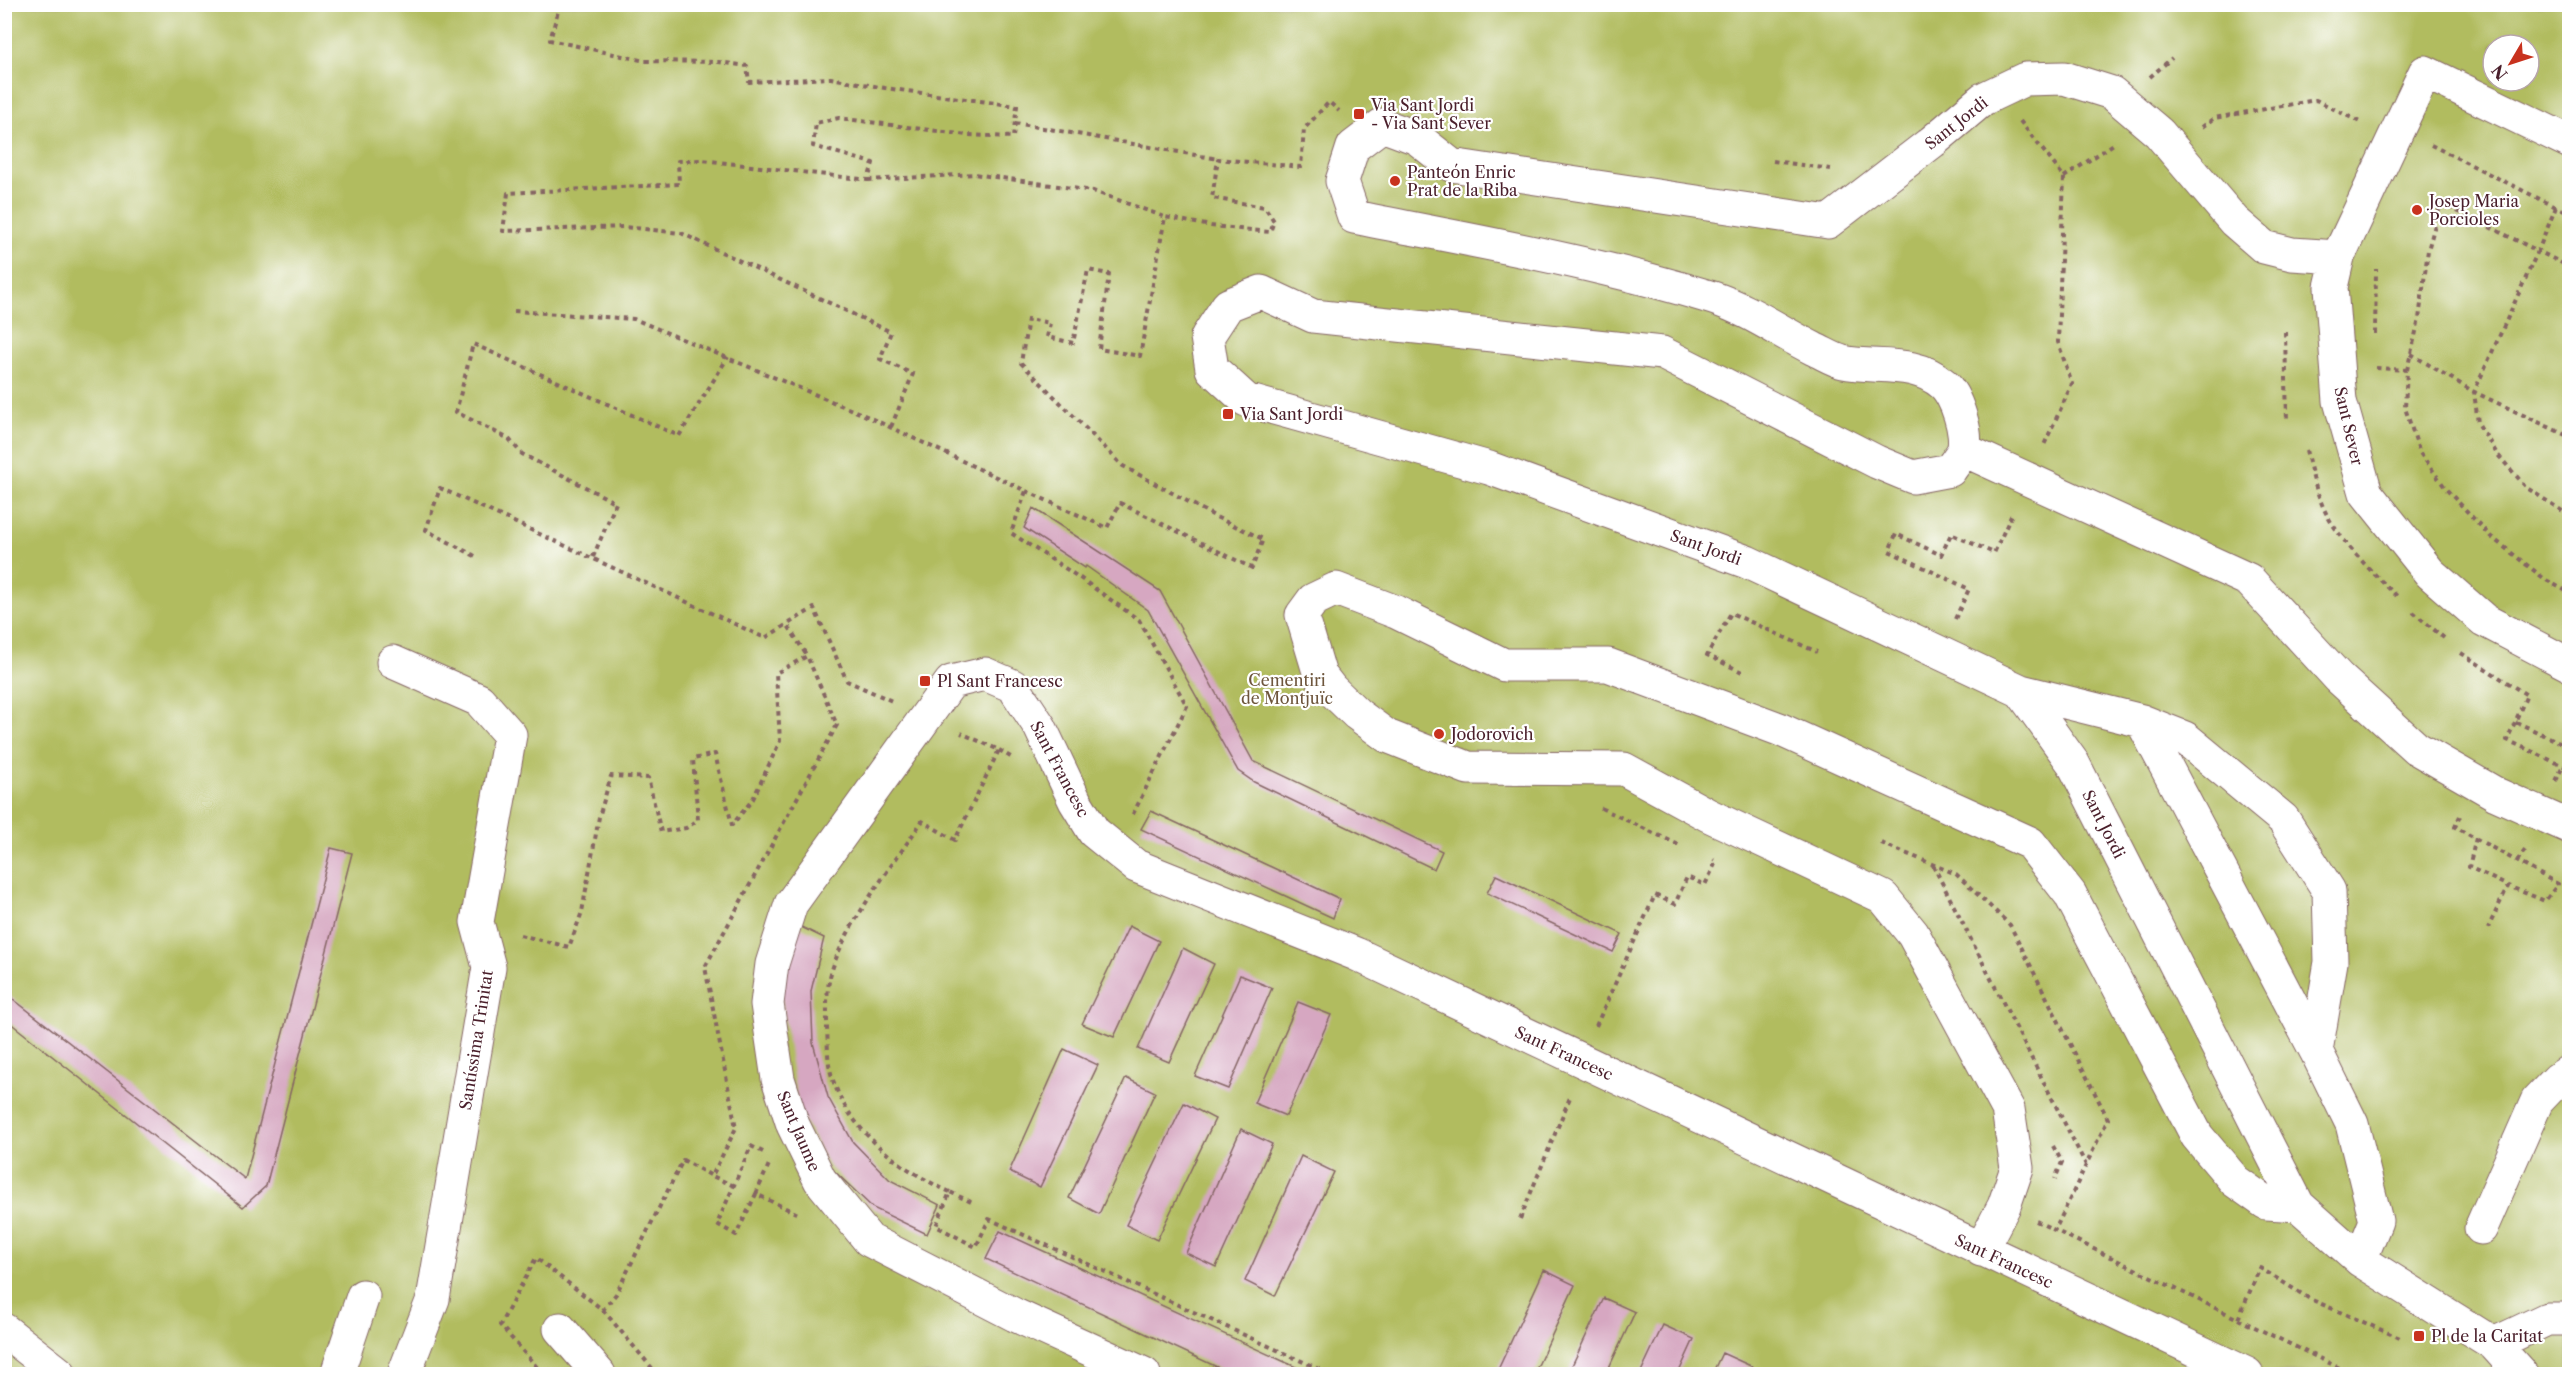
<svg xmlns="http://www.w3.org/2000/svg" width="2574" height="1379" font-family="'Libre Caslon Text',serif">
  <rect width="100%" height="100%" fill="#fff"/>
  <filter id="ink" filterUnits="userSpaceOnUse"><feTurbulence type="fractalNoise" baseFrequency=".0167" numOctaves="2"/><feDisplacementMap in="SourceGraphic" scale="12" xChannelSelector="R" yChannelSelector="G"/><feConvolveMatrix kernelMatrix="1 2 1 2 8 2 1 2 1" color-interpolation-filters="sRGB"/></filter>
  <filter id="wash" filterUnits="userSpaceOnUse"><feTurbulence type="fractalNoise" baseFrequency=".008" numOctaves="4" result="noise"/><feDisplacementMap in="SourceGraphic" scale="24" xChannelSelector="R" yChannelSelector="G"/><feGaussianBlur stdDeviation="1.35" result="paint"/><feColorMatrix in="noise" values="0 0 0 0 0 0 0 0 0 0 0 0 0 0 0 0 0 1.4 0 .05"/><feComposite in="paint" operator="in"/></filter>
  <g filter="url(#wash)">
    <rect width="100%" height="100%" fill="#f3e6ce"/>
    <path fill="#b1bc5e" stroke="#7e6e44" stroke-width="1.5" fill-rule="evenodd" d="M5,5H2569V1374H5ZM2493,45H2529V81H2493Z"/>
    <g id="blocks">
      <path fill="#d6a7c1" d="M1033,508L1160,591L1253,761L1442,851L1434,869L1254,782L1238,771L1148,610L1086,566L1085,568L1024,528Z
        M1151,811L1340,899L1333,918L1141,829Z
        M331,848L352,853L266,1186L243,1207L4,1018V992L245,1179Z
        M1496,875L1622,934L1613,952L1487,893Z
        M797,925L824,938L811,991L813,1043L828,1097L853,1142L890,1180L940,1205L927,1234L873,1208L828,1165L798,1108L780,987Z
        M1129,926L1159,941L1114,1037L1082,1024Z
        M1183,948L1214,964L1169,1062L1138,1049Z
        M1240,975L1272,988L1228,1089L1195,1076Z
        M1298,1002L1331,1015L1286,1116L1254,1103Z
        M1064,1049L1098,1065L1040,1187L1009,1172Z
        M1126,1078L1155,1092L1099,1214L1069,1198Z
        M1184,1103L1215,1119L1157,1240L1126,1225Z
        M1241,1129L1272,1144L1216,1267L1186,1253Z
        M1301,1156L1334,1172L1275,1296L1245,1281Z
        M1000,1231L1311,1374H1232L986,1259Z
        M1544,1270L1575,1285L1534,1374H1496Z
        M1604,1298L1635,1312L1606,1374H1568Z
        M1663,1325L1694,1339L1678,1374H1640Z
        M1722,1353L1753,1367L1750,1374H1712Z"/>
    </g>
  </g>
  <g filter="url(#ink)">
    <use href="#blocks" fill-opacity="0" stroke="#856564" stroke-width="1.5"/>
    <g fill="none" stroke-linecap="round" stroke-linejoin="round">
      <defs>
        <path id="minor" d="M2570,142L2425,72L2338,257L2331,287L2340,401L2366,493L2430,573L2484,620L2570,665
          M2338,257L2292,254L2264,247L2234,221L2159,133L2112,93L2064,78L2025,79L1983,99L1932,142L1828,222L1451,165L1417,138L1382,125L1353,147L1342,181L1354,217C1474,241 1596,262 1713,298C1750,310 1780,332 1814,349C1823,353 1834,360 1843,362C1877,369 1914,359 1943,384C1956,395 1969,435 1963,451C1960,457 1954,464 1950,470L1913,477L1877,462L1662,353L1313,316L1261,292L1228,305L1207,337L1212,369L1246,400L1489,468L1747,562L2021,691L2073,763L2298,1205L2360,1260L2494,1344L2521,1374
          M1964,450L2249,580L2339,678L2416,748L2496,794L2570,827
          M393,662L479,700L510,735L477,922L489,967L433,1299L404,1374
          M2021,691L2142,721L2185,738L2283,819L2329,891L2331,962L2316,1051
          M2142,721L2316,1051L2352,1124L2376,1221L2360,1260
          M2481,1228L2537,1101L2558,1079L2570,1071
          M1981,1250L2004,1206L2017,1168L2008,1109L1913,934L1883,897L1708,815L1624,769L1468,768L1387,736L1357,714L1331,689L1320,675L1302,615L1313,600L1336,589L1396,612L1504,665H1608L1779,729L2030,843L2070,894L2197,1136L2235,1181L2266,1203L2298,1205
          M560,1329L599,1374
          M4,1330L60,1374
          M2494,1344L2547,1319H2570
          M337,1374L363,1296
          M1144,1374L1015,1315L869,1240L820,1180L793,1125L778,1079L767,1004L772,964L791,904L951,682L985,674L1013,686L1040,727L1075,801L1094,832L1136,866L1356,954L2247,1374"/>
      </defs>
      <use href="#minor" stroke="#856564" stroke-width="35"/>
      <path stroke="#856564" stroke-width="4" stroke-dasharray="4.5 4.5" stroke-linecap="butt" d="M560,4L550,40L645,61L719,62L747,66L749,82L831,78L885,88L1017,106L1013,137L967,135L839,118L816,123L813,146L873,163L868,180L702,160L678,161L679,184L508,193L503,231L625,227L681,233L891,332L880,359L913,374L891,427
        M2150,77L2172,58
        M2020,121L2064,177L2058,342L2072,384L2044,445
        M1015,123L1218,159
        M2202,127L2214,118L2316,100L2362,123
        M2431,145L2570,214
        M1773,161L1831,169L1829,173
        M2064,177L2115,143
        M868,180L974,174L1093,191L1165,217
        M2556,207L2538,251L2570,267
        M514,311L634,319L862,414L1026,491L1011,533L1080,578L1139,620L1187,706L1132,816
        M2285,332L2287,422
        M2375,334L2376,269
        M2411,354L2474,392L2570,437
        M2376,368L2407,370
        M2306,450C2312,474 2318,503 2333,525C2351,552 2376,576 2399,598
        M1026,491L1107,528L1120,503L1252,568L1263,539L1218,518L1123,466L1021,363L1028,319L1050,323L1047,337L1073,343L1088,270L1109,274L1099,349L1140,356L1165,217L1211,226L1270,232L1274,221L1265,207L1212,198L1218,159L1301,167L1304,129L1329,102L1339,111
        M2570,516L2527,488L2497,454L2478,423L2474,392L2538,251L2441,203L2428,250L2419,319L2407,370L2405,408L2420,453L2447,490L2490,536L2546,580L2570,593
        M475,556L426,530L440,488L765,638L814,608L847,681L892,701
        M593,557L616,503L522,454L509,439L456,412L473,344L679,436L728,357
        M2413,612L2444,638
        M1955,619L1969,589L1889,551L1896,534L1941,555L1951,534L1994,553L2013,512
        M2461,653L2527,695L2507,740L2570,769
        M1742,672L1707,655L1731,613L1817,652
        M2516,722L2570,747
        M999,750L1014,759
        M2556,781L2563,766
        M1601,808L1681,846
        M2460,816L2455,827L2558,884L2545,901L2508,886
        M2476,838L2469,867L2508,886L2488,928
        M1881,843L1956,874L2010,925L2108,1119L2055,1230
        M2517,861L2526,849
        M1933,865L2086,1165
        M520,935L569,947L582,912L599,817L611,776L648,778L661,832L686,828L698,820L693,759L715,754L732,825L753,799L780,741L776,673L807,656L787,624
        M1596,1026L1655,895L1675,904L1687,877L1705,885L1716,862L1713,860
        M2053,1146L2062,1162L2055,1179
        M763,1152L751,1146L717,1224L736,1235L756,1194L798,1214
        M734,1186L712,1176L736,1128L705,967L837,725L807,656
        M950,1192C899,1169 843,1127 830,1069C827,1056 828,1041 827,1028C827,1011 826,989 831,973C845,924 894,864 922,821L955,840L999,750L961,733
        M756,1194L770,1162
        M971,1202L950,1192L936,1226L976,1247L989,1219L1330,1374
        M1520,1219L1571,1095
        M2036,1221L2238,1319L2260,1268L2310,1299L2400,1338
        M603,1310L657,1374
        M2238,1319L2352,1374
        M2102,1370L2113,1374
        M543,1374L500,1325L536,1258L603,1310L616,1294L683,1160L712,1176"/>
      <use href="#minor" stroke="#fff" stroke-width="33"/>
    </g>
  </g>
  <g fill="#c8321e" stroke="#fff" stroke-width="2">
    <rect x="1353" y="108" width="12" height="12" rx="3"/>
    <circle cx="1395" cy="181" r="6"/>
    <circle cx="2417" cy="210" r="6"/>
    <rect x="1222" y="408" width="12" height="12" rx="3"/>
    <rect x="919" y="675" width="12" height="12" rx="3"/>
    <circle cx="1439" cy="734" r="6"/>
    <rect x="2413" y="1330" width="12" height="12" rx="3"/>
  </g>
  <g text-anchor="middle" stroke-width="4.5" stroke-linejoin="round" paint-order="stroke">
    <g font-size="16" fill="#4a1f2b" stroke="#fff" text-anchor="start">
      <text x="1371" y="111">Via Sant Jordi<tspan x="1371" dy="18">- Via Sant Sever</tspan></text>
      <text x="1407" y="178">Panteón Enric<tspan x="1407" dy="18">Prat de la Riba</tspan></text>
      <text x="2429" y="207">Josep Maria<tspan x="2429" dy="18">Porcioles</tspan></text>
      <text x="1240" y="420">Via Sant Jordi</text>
      <text x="937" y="687">Pl Sant Francesc</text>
      <text x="1451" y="740">Jodorovich</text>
      <text x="2431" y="1342">Pl de la Caritat</text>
    </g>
    <g font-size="16" fill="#4a1f2b" stroke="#fff">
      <text transform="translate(1956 123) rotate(-38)" y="6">Sant Jordi</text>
      <text transform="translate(2349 426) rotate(77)" y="6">Sant Sever</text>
      <text transform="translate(1706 547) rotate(20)" y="6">Sant Jordi</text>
      <text transform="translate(1060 769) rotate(62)" y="6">Sant Francesc</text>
      <text transform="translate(2104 824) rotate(63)" y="6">Sant Jordi</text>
      <text transform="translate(476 1040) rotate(-81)" y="6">Santíssima Trinitat</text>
      <text transform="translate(1564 1053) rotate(25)" y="6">Sant Francesc</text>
      <text transform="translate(799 1131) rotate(67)" y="6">Sant Jaume</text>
      <text transform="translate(2004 1261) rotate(25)" y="6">Sant Francesc</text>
    </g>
    <g font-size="16" fill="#6e563d" stroke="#fff">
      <text x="1287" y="686">Cementiri<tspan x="1287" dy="18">de Montjuïc</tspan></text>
    </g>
  </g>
  <rect width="2574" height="1379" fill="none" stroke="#fff" stroke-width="24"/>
  <g transform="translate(2511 63) rotate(231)"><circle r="28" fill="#ffffff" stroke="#b7a5aa" stroke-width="1.5"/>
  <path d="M0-4.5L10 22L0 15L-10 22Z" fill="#c8321e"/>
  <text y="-9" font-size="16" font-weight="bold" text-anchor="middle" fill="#4a1f2b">N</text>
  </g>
</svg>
